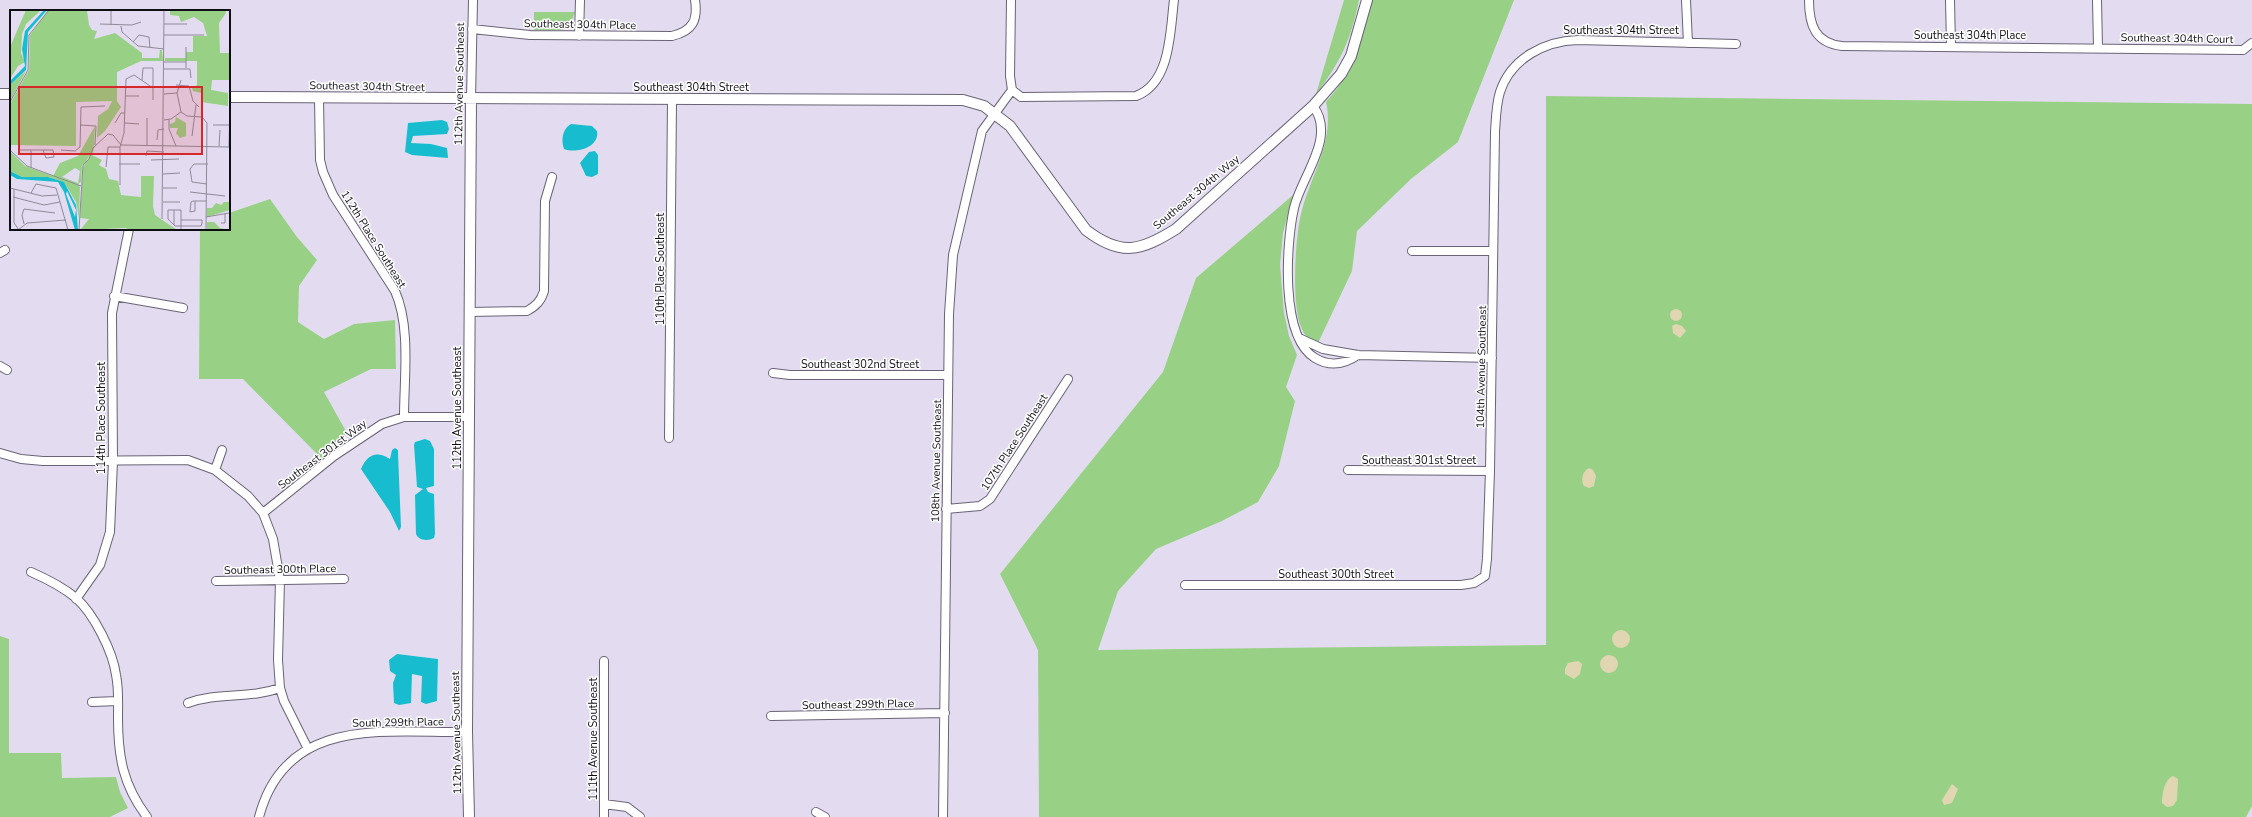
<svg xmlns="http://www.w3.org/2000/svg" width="2252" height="817" font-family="'Nunito Sans',sans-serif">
  <rect width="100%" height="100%" fill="#e3dcf1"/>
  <path fill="#98d186" d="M1344,0H1359C1351,39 1341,62 1316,94Z
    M1370,0H1514L1458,142L1411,179L1357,231L1352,271L1318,343C1311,340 1305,337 1302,329C1291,308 1295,238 1301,214C1310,176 1335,142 1326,102C1355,70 1360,42 1370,0Z
    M534,12H575L570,25L562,30H534Z
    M1546,96L2252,104V806L2246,817H1039L1038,650L1000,574L1163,372L1196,278L1293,195L1283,233L1280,265L1284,313L1289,336L1297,355L1286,387L1295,401L1279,466L1258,502L1222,521L1156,549L1118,591L1098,650L1546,645Z
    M270,199L297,237L317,260L299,286L298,322L324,339L354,324L395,320L396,369H371L324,392L347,433L322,459L243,379H199L200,229H229V213Z
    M0,636L9,639V753H61L62,778L116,777L120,792L128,808L110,817H0Z"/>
  <path fill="#e0d6b2" d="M1670 315a6 6 0 1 1 12 0a6 6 0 1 1-12 0Z
    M1676,324L1682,326L1686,331L1680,338L1673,333L1672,326Z
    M1589,468L1593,470L1596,476L1594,486L1589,488L1584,486C1580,480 1583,471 1589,468Z
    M1612 639a9 9 0 1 1 18 0a9 9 0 1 1-18 0Z
    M1600 664a9 9 0 1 1 18 0a9 9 0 1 1-18 0Z
    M1578,661L1582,664L1580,674L1574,679L1565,674V669L1568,663Z
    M2173,776L2178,779L2177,800L2173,806L2167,807L2162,803C2162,795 2164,780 2173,776Z
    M1952,784L1958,789L1952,803L1944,805L1942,800Z"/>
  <path fill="#17bdce" d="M442,120L447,122L449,129L447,134L413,136L411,143L431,144L447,148L448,158L412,155L405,152L408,123Z
    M571,124L592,126L597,131C600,147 576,154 564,149C561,141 562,129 571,124Z
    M595,151L598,155V174L592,177L586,176L580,163L589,152Z
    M425,439L430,441L434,449V486L426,488L428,492L434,494L435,534L434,538C428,541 419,541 416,534L415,495L423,489L417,487L414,445L415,442Z
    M395,448L398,450V453L401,527L399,531L390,512L361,469C367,455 376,450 390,459L392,450Z
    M397,654L438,659L437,701L426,704L421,702L422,676L412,674L411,703L399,705L394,703L393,683L396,675L390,671L389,660Z"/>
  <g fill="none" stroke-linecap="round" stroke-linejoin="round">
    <defs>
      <path id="minor" d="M1011,0L1010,76L1012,90
        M1686,0L1688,43
        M1809,0C1809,25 1815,43 1842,46L2243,50L2252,43
        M1950,0L1951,45
        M2097,0L2098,47
        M472,29L530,35L672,36C693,31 698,20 695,0
        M579,36L580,0
        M1012,90L1021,97L1136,96C1171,83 1170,31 1174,0
        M319,98L320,160L323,172L333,195L395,291C411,327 404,378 404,417
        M471,99L473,0
        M1313,106C1337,137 1301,177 1294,208C1286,244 1280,337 1315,358C1330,367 1345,364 1358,355
        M1412,251H1493
        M0,253L5,250
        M114,296L183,308
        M469,312L527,311C536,306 541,301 544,291L545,201L552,177
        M1299,338L1323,349L1358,355L1492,358
        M0,366L7,370
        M773,373L790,375H948
        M669,438L672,99
        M0,453L21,459L43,461L188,460L215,470L248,496L263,513L273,539L280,580L278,660L280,688L284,701L308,749
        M215,470L222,450
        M1348,470L1490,471
        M946,509L980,506L990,499L1068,379
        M263,513L334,456L382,424L404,417H469
        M31,572C47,579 63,587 76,598C94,614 113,652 116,675C119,689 118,704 118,718C118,757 123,785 147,817
        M216,581L344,579
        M1185,585H1461L1474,583L1482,578L1485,576L1487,559L1490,471L1495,132C1496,118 1496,105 1500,92C1511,58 1545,41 1578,40L1736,44
        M76,599L100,565L110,532L113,461L112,313L129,229
        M92,702L118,701
        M188,703C218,692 249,699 280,688
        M771,716L945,713
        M604,804L627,807L640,817
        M816,812L825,817
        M259,817C286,715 385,733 467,732
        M604,817V661
        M943,817L949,314L953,255L982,131L1012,90"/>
      <path id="tertiary" d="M0,94H11
        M229,97L963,100L984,106L1010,126L1086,230C1121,257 1141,251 1176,229L1313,106L1341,74L1351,56L1367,0
        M469,817L467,732L471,99"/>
    </defs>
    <use href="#minor" stroke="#696375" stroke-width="10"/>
    <use href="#tertiary" stroke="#696375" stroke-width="12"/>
    <use href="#minor" stroke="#fff" stroke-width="8"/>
    <use href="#tertiary" stroke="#fff" stroke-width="10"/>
  </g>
  <g text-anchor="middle" stroke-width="3" stroke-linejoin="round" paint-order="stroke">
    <g font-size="11" fill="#100e15" stroke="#fff">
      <text transform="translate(580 24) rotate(1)" y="4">Southeast 304th Place</text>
      <text x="1621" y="34">Southeast 304th Street</text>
      <text x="1970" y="39">Southeast 304th Place</text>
      <text transform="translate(2177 38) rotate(1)" y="4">Southeast 304th Court</text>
      <text transform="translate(459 84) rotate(-89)" y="4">112th Avenue Southeast</text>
      <text transform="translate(367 86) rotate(1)" y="4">Southeast 304th Street</text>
      <text x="691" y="91">Southeast 304th Street</text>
      <text transform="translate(1196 192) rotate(-40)" y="4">Southeast 304th Way</text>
      <text transform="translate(374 239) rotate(58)" y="4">112th Place Southeast</text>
      <text transform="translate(660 269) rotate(-90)" y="4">110th Place Southeast</text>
      <text x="860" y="368">Southeast 302nd Street</text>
      <text transform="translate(1481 367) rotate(-89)" y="4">104th Avenue Southeast</text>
      <text transform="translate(457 408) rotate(-90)" y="4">112th Avenue Southeast</text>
      <text transform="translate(101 418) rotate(-90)" y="4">114th Place Southeast</text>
      <text transform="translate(1014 442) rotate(-57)" y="4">107th Place Southeast</text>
      <text transform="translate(322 454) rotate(-37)" y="4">Southeast 301st Way</text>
      <text x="1419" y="464">Southeast 301st Street</text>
      <text transform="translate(936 461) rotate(-89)" y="4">108th Avenue Southeast</text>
      <text transform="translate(280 569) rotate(-1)" y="4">Southeast 300th Place</text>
      <text x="1336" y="578">Southeast 300th Street</text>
      <text transform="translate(858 704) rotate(-1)" y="4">Southeast 299th Place</text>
      <text transform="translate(398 722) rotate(-1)" y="4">South 299th Place</text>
      <text transform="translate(456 733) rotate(-91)" y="4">112th Avenue Southeast</text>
      <text transform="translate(593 739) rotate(-90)" y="4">111th Avenue Southeast</text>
    </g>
  </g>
  <g transform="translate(10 10)">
    <rect width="220" height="220" fill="#e3dcf1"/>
    <path d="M16,0H31L16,14L12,24L11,43L15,52L8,56L0,69V37ZM38,0H77L79,15L82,20L87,21L84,29L105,23L132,43V48H149L150,40H152L153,51H131L107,62V91L111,97L95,121L87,128L88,106L98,99L102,91L66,92V136L0,135V94L19,60L20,25ZM160,0H215L216,3L209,13L210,43H220V70H202L201,80L218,83V96L191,92V83L183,81L182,78L187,75V51H155V48H176V42H183V26H197L193,13L184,7L171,12L169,6L160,5ZM16,61L0,91V75ZM166,107L176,113V126L170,128L166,123L168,118H160V114L165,112ZM85,116L84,136L78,150L72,155L71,172L68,174L70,177L69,208L66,192L54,172L38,167H12L0,161V141L15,156L43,166L50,153L68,146ZM65,158L70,161L68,173L52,167ZM85,136L82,145L92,150L89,155L96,159L99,169L108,171L111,185L131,187V166H144L143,196L145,205L167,220H118L116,218L70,220L79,209L70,208L73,157ZM214,192H220V200L197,207V198H202L206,193L211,195ZM197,212H204L210,218L219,220H197Z" fill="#98d186" fill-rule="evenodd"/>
    <path d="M34,0H37L18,22L16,60L0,75V71L15,56L12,39L15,21ZM0,161L12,167H38L54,172L66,195L68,220H65L54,182L48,172L7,169L0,165ZM57,181L66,200L65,207L56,184Z" fill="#17bdce" fill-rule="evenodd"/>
    <path fill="none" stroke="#8f8a99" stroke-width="1" d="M101,0V15M90,14L122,15L131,12M154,14H177M111,16L112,22L128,36L154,39M154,25H194M123,32L129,25L139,27L140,38M154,52H176M176,58V37M154,59H180L181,68M132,70L133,58H143V90M166,75L179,76L183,91L189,97M167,83L171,102M167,83L171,70M154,84L167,83M115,86H129M0,92L18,60L19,25L39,0M171,102L177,106L192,107L197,113L196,220M154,110L161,109L171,102M159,110V119L166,136M105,113L111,103H115M115,113L129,114M70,115L86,116L85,135M203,115H220M182,126L186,95M147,130L148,120L154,119M111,135L220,137M137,136V108M209,136L210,120M110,137L114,123L116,69L124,65L143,78M110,137V175M219,137L220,91M0,140L17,156L71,176M21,140V158M51,140L65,141L70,137L71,97L95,96M8,141L9,140H43L44,147L36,148L33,140M136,146L137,141L154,142M141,150L169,149M109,154H130M96,157L98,137H110M153,164L170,163M197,174L182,172L180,159L184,154H198M0,178L32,186L47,185M153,178H167M4,179V213L9,220M180,182L215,186M21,183L26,174L46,178L58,220M3,187L34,195L50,192M185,191V201L180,202L181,192L183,191H197M153,192H170M196,207L219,203M152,209L154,0M211,213H215V203M14,214L12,205L14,199L45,203M164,215V200M8,220L17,213L56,210M69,220L73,155L79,149L83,138L98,124L103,125L111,135M171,220V200H158V209L165,216H191L192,213V210H171"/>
    <path fill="#d62828" fill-opacity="0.15" stroke="#d62828" stroke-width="2" d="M9,77H192V144H9Z"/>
    <rect width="220" height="220" fill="none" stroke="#100e15" stroke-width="2"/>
  </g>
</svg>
